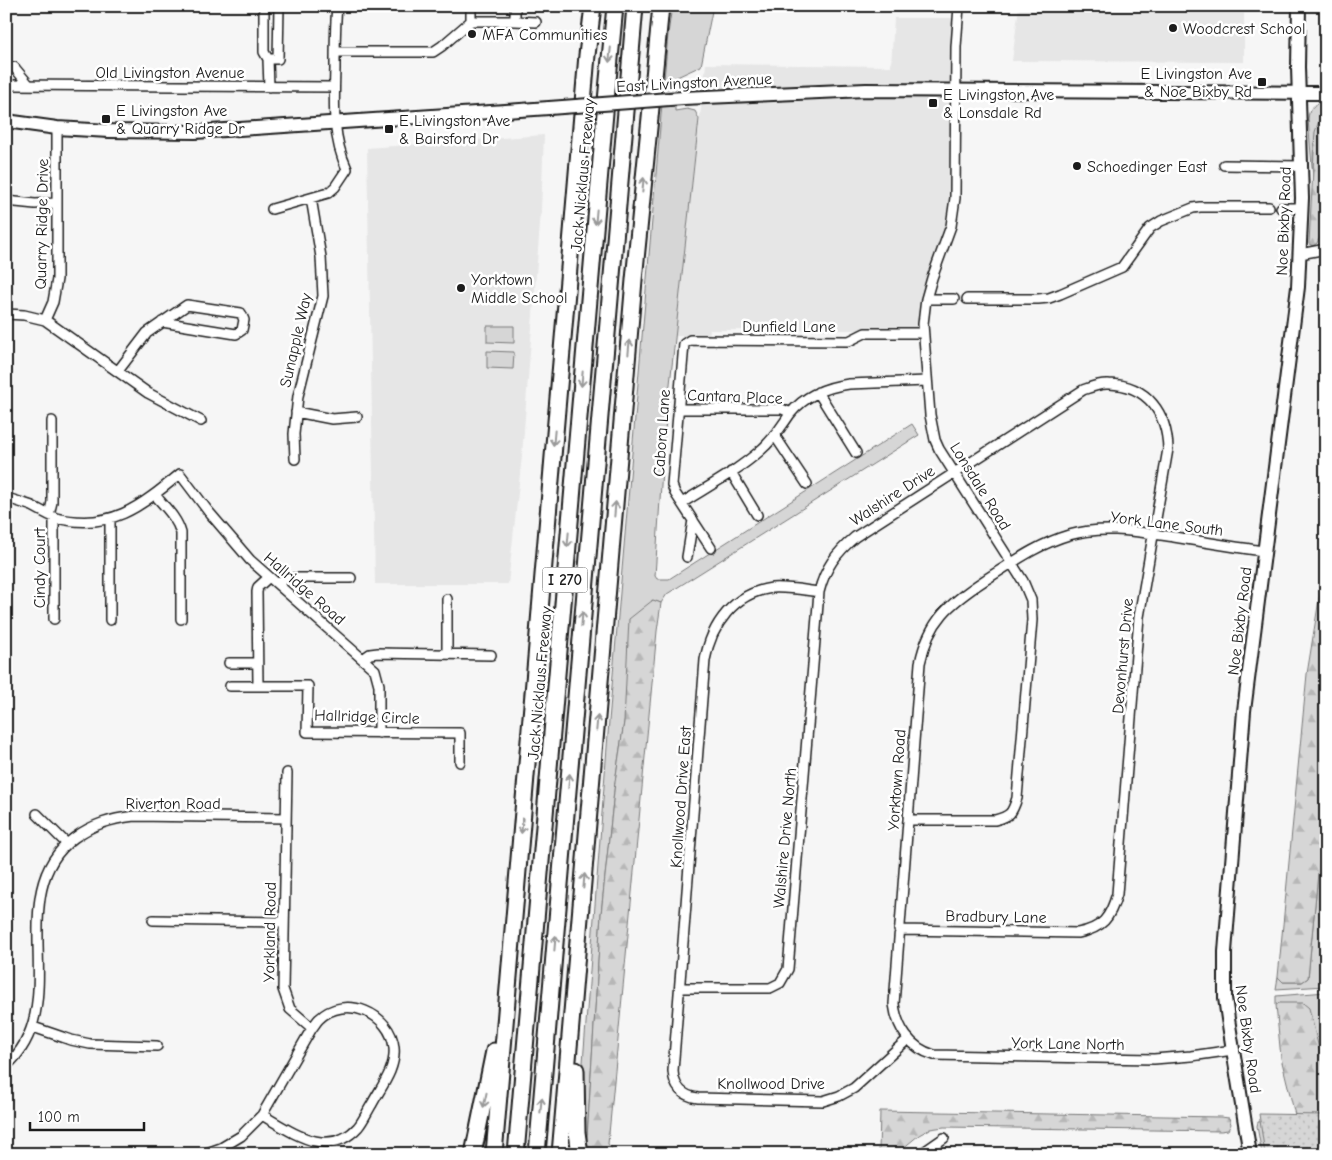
<svg xmlns="http://www.w3.org/2000/svg" width="1332" height="1160" font-family="'Comic Neue',sans-serif">
  <defs>
    <pattern id="forest-firs" width="22" height="20" patternUnits="userSpaceOnUse" patternTransform="scale(1.25)"><rect width="22" height="20" fill="#d6d6d6"/><path d="M5 1l3.5 6h-7zM16 11l3.5 6h-7z" fill="#b7b7b7"/></pattern>
    <pattern id="park-dots" width="8" height="8" patternUnits="userSpaceOnUse" patternTransform="scale(1.25)"><rect width="8" height="8" fill="#d6d6d6"/><path d="M2 2h.1M6 6h.1" fill="none" stroke="#b7b7b7" stroke-width="1.8" stroke-linecap="round"/></pattern>
  </defs>
  <rect width="100%" height="100%" fill="#f6f6f6"/>
  <filter id="ink" filterUnits="userSpaceOnUse"><feTurbulence type="fractalNoise" baseFrequency=".02" numOctaves="2"/><feDisplacementMap in="SourceGraphic" scale="10" xChannelSelector="R" yChannelSelector="G"/><feConvolveMatrix kernelMatrix="1 2 1 2 8 2 1 2 1" color-interpolation-filters="sRGB"/></filter>
  <g filter="url(#ink)">
    <path fill="#e6e6e6" d="M1019,6H1244V62L1012,61Z
      M894,18H956L955,88L964,106L961,127L958,212L953,213L925,307L923,330H710L709,336H675L706,64L891,66Z
      M544,135L541,211L522,456L508,584H375L367,148Z"/>
    <path fill="#d6d6d6" stroke="#797979" d="M672,6H713L701,66L675,78V111L687,109L695,111L699,119L664,439L655,576L657,579H669L912,424L919,435L667,594L661,603L652,600L624,722L615,782L601,914L586,1154L581,1089L609,721L668,34Z
      M1320,103H1326V115C1310,129 1314,158 1313,178L1308,119C1309,110 1311,106 1320,103Z
      M487,326H514V343L487,342Z
      M487,351L514,352L513,369L487,368Z
      M1326,825V986L1276,989L1278,977L1283,982H1302L1308,978L1319,863Z
      M1326,992V1077L1308,1008L1279,1003L1276,1005V996Z"/>
    <path fill="url(#forest-firs)" stroke="#797979" d="M1326,115V226L1317,243L1313,246L1309,244L1315,132L1319,121Z
      M1326,556V825L1319,863L1308,978L1302,982H1283L1278,977L1307,674Z
      M653,600L661,603L657,631L608,1144L616,1154H586L601,914L615,782L624,722L629,619Z
      M1279,1003H1303L1309,1008L1326,1077V1154H1262L1257,1126L1258,1122L1293,1118L1295,1115L1281,1058L1276,1005Z
      M880,1111L1221,1117L1229,1118L1231,1124L1228,1130L1221,1131L944,1127L930,1129L919,1135L896,1154H876L879,1152Z"/>
    <path fill="url(#park-dots)" stroke="#797979" d="M1259,1114L1326,1115V1154H1265Z"/>
    <g fill="none" stroke-linecap="round" stroke-linejoin="round">
      <defs>
        <path id="street" d="M264,6V52L268,59L269,87
          M471,21V6
          M515,21L536,22
          M335,52H433L442,46L471,21H515V6
          M268,59H278L279,6
          M6,67H14L29,85
          M6,85L334,87
          M1224,165L1302,166
          M6,201L35,204L57,203
          M1281,208H1301
          M272,209L328,193L335,187L347,169C332,137 334,103 335,69C335,48 335,27 337,6
          M1300,254L1326,249
          M926,299H954
          M967,299H1038L1049,298L1060,294L1122,267L1150,228L1161,221L1193,208L1200,207H1269
          M6,314L24,315L45,320L148,393L201,421
          M45,320L53,302L57,279V128
          M118,371L147,333L187,305L241,313L244,320L242,330L236,334L162,322
          M818,392L856,453
          M678,409H782L791,413
          M296,412L332,419L357,417
          M775,436L807,484
          M295,459L294,434L298,396L323,296L321,257L311,198
          M731,472L757,515
          M155,495C165,507 177,518 181,533V619
          M6,498C15,500 23,503 32,506C40,510 48,515 56,518C111,531 140,507 180,474L208,511L250,560L375,670L379,685V733
          M682,503C709,486 737,471 761,450C773,440 781,427 790,414C805,395 826,387 849,384L927,381
          M49,515L52,502V421
          M54,517V619
          M110,519V620
          M711,548L675,493L672,485L684,344L690,340L849,341L865,333H923
          M687,557L693,520
          M278,584L285,578H351
          M819,592C803,590 788,587 772,588C734,593 711,625 705,660L673,1071C674,1087 682,1096 698,1098L823,1101L839,1096L854,1088L908,1039
          M447,654V599
          M363,659L370,654L378,653L491,655
          M229,663H257
          M230,686H308L307,732L460,733V762
          M258,686L257,592L258,587L269,577
          M287,773L283,989L290,1009L312,1028
          M37,814L66,843
          M908,820H995C1010,816 1012,814 1017,798L1032,620L1031,600L1023,581L939,449L935,440L930,415L923,324L926,299L932,278L951,226L955,198L956,47L959,6
          M153,920L284,922
          M680,988H770L780,983L788,969L819,592C825,568 836,553 855,537L1083,390C1091,387 1100,383 1109,384C1148,385 1167,414 1168,449L1139,617L1117,894C1110,918 1103,928 1078,933L899,930
          M33,1027L71,1040L90,1044L157,1046
          M1233,1050L1191,1056L1154,1059L934,1055C910,1048 897,1028 894,1004L920,663C929,620 950,603 985,580C1012,563 1038,544 1069,535C1104,525 1139,532 1174,537C1204,542 1234,547 1264,551
          M6,1066C75,1006 0,893 74,838C93,824 111,819 134,816L286,818
          M204,1154L221,1148L241,1136L262,1115L312,1028C314,1026 316,1022 319,1019C345,994 391,1013 394,1048C396,1069 381,1087 372,1104C367,1112 363,1121 358,1127C328,1160 292,1132 262,1115
          M921,1154L944,1138"/>
        <path id="secondary" d="M683,98L866,90L1326,93
          M6,121L57,128L109,131L195,132L549,108
          M1250,1154L1228,1019L1225,998V952L1244,711L1298,287L1302,198L1298,67L1299,6"/>
        <path id="highway" d="M576,1070L577,1132L580,1154
          M473,1154L494,1051
          M494,1154L587,55L593,6
          M516,1154L606,101L615,6
          M537,1154L635,6
          M560,1154L634,280L661,6"/>
      </defs>
      <use href="#street" stroke="#1c1c1c" stroke-width="12"/>
      <use href="#secondary" stroke="#1c1c1c" stroke-width="16"/>
      <use href="#highway" stroke="#1c1c1c" stroke-width="19"/>
      <use href="#street" stroke="#fff" stroke-width="9"/>
      <use href="#secondary" stroke="#fff" stroke-width="12"/>
      <use href="#highway" stroke="#fff" stroke-width="15"/>
      <defs>
        <path id="secondary-bridge" d="M549,108L683,98"/>
      </defs>
      <use href="#secondary-bridge" stroke="#1c1c1c" stroke-width="16" stroke-linecap="butt"/>
      <use href="#secondary-bridge" stroke="#fff" stroke-width="12"/>
    </g>
    <defs><path id="oneway-shaft" d="M-6 0H5M1.5-3L5.5 0L1.5 3" fill="none" stroke-width="1.6" stroke-linecap="round" stroke-linejoin="round" transform="scale(1.25)"/></defs>
    <g stroke="#999">
      <use href="#oneway-shaft" transform="translate(610 55) rotate(96)"/>
      <use href="#oneway-shaft" transform="translate(643 185) rotate(-85)"/>
      <use href="#oneway-shaft" transform="translate(596 217) rotate(95)"/>
      <use href="#oneway-shaft" transform="translate(629 347) rotate(-85)"/>
      <use href="#oneway-shaft" transform="translate(582 379) rotate(95)"/>
      <use href="#oneway-shaft" transform="translate(554 438) rotate(95)"/>
      <use href="#oneway-shaft" transform="translate(615 509) rotate(-85)"/>
      <use href="#oneway-shaft" transform="translate(568 540) rotate(95)"/>
      <use href="#oneway-shaft" transform="translate(582 619) rotate(-85)"/>
      <use href="#oneway-shaft" transform="translate(597 723) rotate(-85)"/>
      <use href="#oneway-shaft" transform="translate(569 781) rotate(-85)"/>
      <use href="#oneway-shaft" transform="translate(522 826) rotate(95)"/>
      <use href="#oneway-shaft" transform="translate(584 881) rotate(-85)"/>
      <use href="#oneway-shaft" transform="translate(555 943) rotate(-85)"/>
      <use href="#oneway-shaft" transform="translate(485 1100) rotate(102)"/>
      <use href="#oneway-shaft" transform="translate(541 1105) rotate(-85)"/>
    </g>
  </g>
  <g fill="#1c1c1c" stroke="#fff" stroke-width="2">
    <circle cx="1173" cy="28" r="5"/>
    <circle cx="472" cy="34" r="5"/>
    <rect x="1257" y="77" width="10" height="10" rx="2.5"/>
    <rect x="928" y="98" width="10" height="10" rx="2.5"/>
    <rect x="101" y="114" width="10" height="10" rx="2.5"/>
    <rect x="384" y="124" width="10" height="10" rx="2.5"/>
    <circle cx="1077" cy="166" r="5"/>
    <circle cx="461" cy="288" r="5"/>
  </g>
  <g text-anchor="middle" stroke-width="5" stroke-linejoin="round" paint-order="stroke">
    <rect fill="#fff" stroke="#606060" stroke-width="1" x="542.5" y="567.5" width="45" height="25" rx="4"/>
    <g font-size="15" font-weight="bold" fill="#1c1c1c">
      <text x="565" y="585">I 270</text>
    </g>
    <g font-size="16" fill="#1c1c1c" stroke="#fff" text-anchor="start">
      <text x="1183" y="34">Woodcrest School</text>
      <text x="482" y="40">MFA Communities</text>
      <text x="1252" y="79" text-anchor="end">E Livingston Ave<tspan x="1252" dy="18">&amp; Noe Bixby Rd</tspan></text>
      <text x="943" y="100">E Livingston Ave<tspan x="943" dy="18">&amp; Lonsdale Rd</tspan></text>
      <text x="116" y="116">E Livingston Ave<tspan x="116" dy="18">&amp; Quarry Ridge Dr</tspan></text>
      <text x="399" y="126">E Livingston Ave<tspan x="399" dy="18">&amp; Bairsford Dr</tspan></text>
      <text x="1087" y="172">Schoedinger East</text>
      <text x="471" y="285">Yorktown<tspan x="471" dy="18">Middle School</tspan></text>
    </g>
    <g font-size="16" fill="#1c1c1c" stroke="#fff">
      <text x="170" y="78">Old Livingston Avenue</text>
      <text transform="translate(694 82) rotate(-3)" y="6">East Livingston Avenue</text>
      <text transform="translate(582 175) rotate(-85)" y="6">Jack Nicklaus Freeway</text>
      <text transform="translate(1283 221) rotate(-88)" y="6">Noe Bixby Road</text>
      <text transform="translate(41 224) rotate(-89)" y="6">Quarry Ridge Drive</text>
      <text x="789" y="332">Dunfield Lane</text>
      <text transform="translate(295 340) rotate(-77)" y="6">Sunapple Way</text>
      <text transform="translate(735 396) rotate(2)" y="6">Cantara Place</text>
      <text transform="translate(661 433) rotate(-86)" y="6">Cabora Lane</text>
      <text transform="translate(981 486) rotate(58)" y="6">Lonsdale Road</text>
      <text transform="translate(892 495) rotate(-33)" y="6">Walshire Drive</text>
      <text transform="translate(1167 523) rotate(7)" y="6">York Lane South</text>
      <text transform="translate(39 568) rotate(-90)" y="6">Cindy Court</text>
      <text transform="translate(305 588) rotate(41)" y="6">Hallridge Road</text>
      <text transform="translate(1239 621) rotate(-83)" y="6">Noe Bixby Road</text>
      <text transform="translate(1122 656) rotate(-85)" y="6">Devonhurst Drive</text>
      <text transform="translate(539 683) rotate(-85)" y="6">Jack Nicklaus Freeway</text>
      <text transform="translate(367 716) rotate(2)" y="6">Hallridge Circle</text>
      <text transform="translate(896 780) rotate(-86)" y="6">Yorktown Road</text>
      <text transform="translate(680 797) rotate(-86)" y="6">Knollwood Drive East</text>
      <text x="173" y="809">Riverton Road</text>
      <text transform="translate(784 838) rotate(-85)" y="6">Walshire Drive North</text>
      <text transform="translate(996 916) rotate(1)" y="6">Bradbury Lane</text>
      <text transform="translate(269 932) rotate(-89)" y="6">Yorkland Road</text>
      <text transform="translate(1249 1039) rotate(82)" y="6">Noe Bixby Road</text>
      <text transform="translate(1068 1043) rotate(1)" y="6">York Lane North</text>
      <text x="771" y="1089">Knollwood Drive</text>
    </g>
  </g>
  <rect width="1332" height="1160" fill="none" stroke="#fff" stroke-width="25"/>
  <rect x="12" y="12" width="1307" height="1135" fill="none" stroke="#1c1c1c" stroke-width="2" filter="url(#ink)"/>
  <path d="M30 1122v8h114v-8" fill="none" stroke="#1c1c1c" stroke-width="2.5"/>
  <text x="38" y="1122" font-size="15" fill="#1c1c1c" stroke="#ffffff" stroke-width="4" paint-order="stroke">100 m</text>
</svg>
